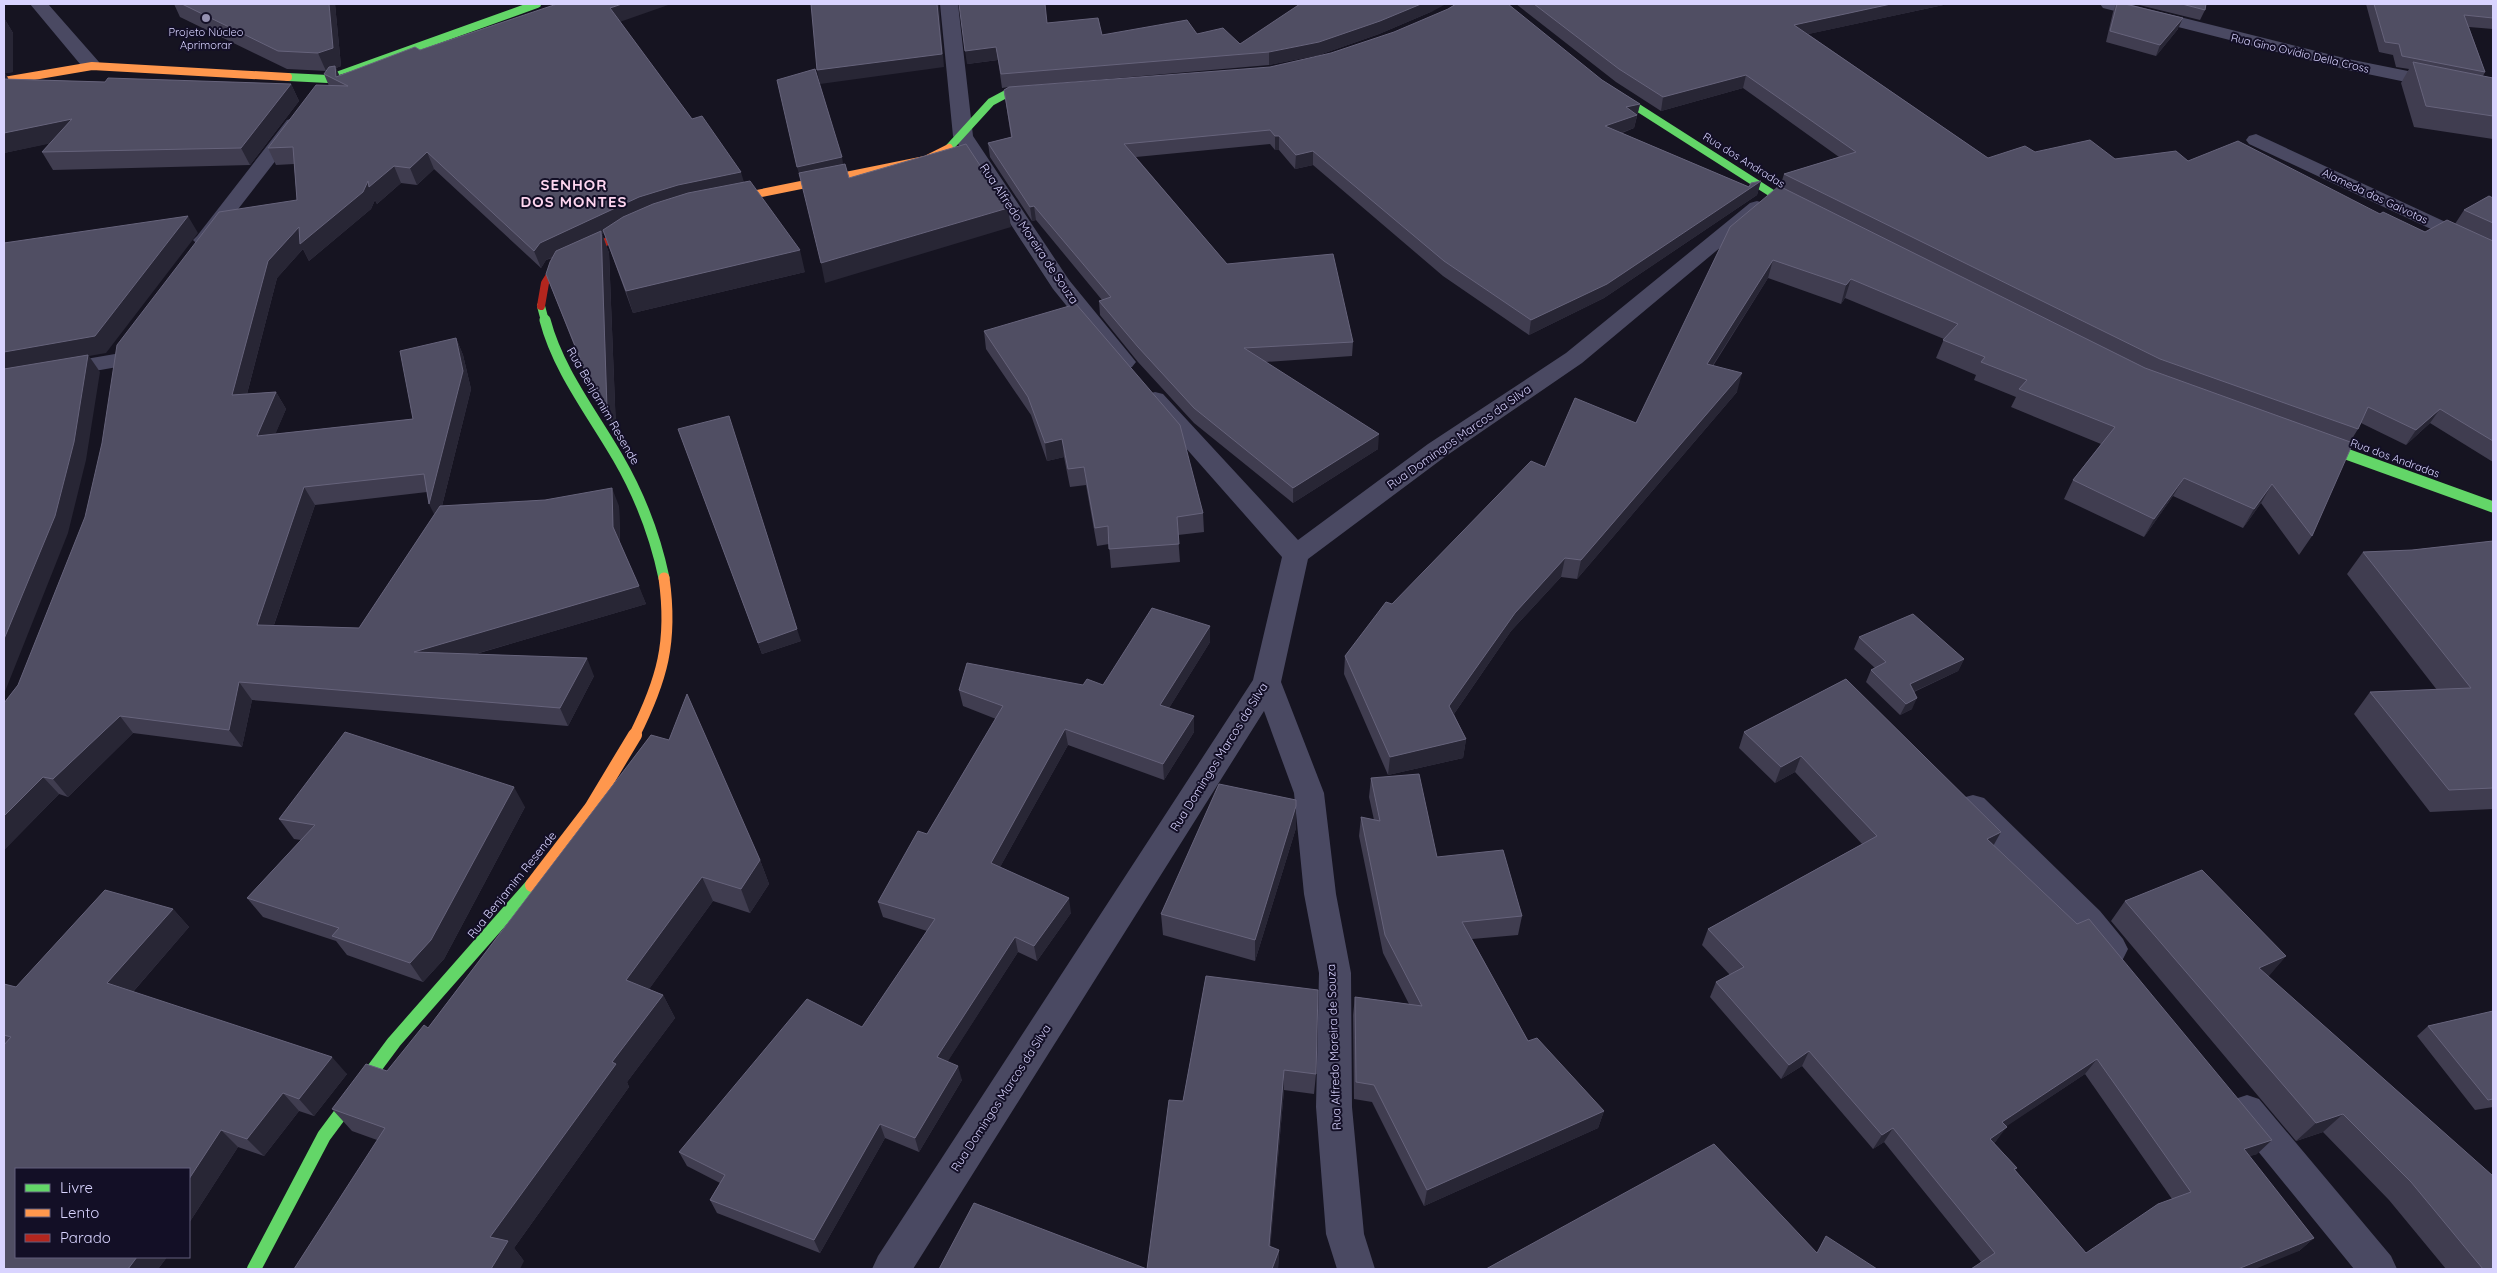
<svg xmlns="http://www.w3.org/2000/svg" width="2497" height="1273" font-family="Quicksand,sans-serif">
  <rect width="100%" height="100%" fill="#161421"/>
  <g fill="none" stroke-linecap="round" stroke-linejoin="round">
    <path fill="#4a4962" fill-rule="evenodd" d="M30,4H48L99,62L101,66L99,70H85Z
      M940,4H958L973,136L1069,280L1132,357L1136,362L1132,367L1124,369L1116,367L1053,289L953,136Z
      M2100,4H2128L2348,59L2493,88V100L2348,70L2103,8Z
      M294,118L301,120L304,124L211,244L204,246L197,244L193,240L197,236L287,120Z
      M2256,134L2493,244V258L2249,144L2246,140L2249,136Z
      M1757,201L1764,203L1767,207L1764,211L1582,363L1446,456L1308,559L1281,682L1324,793L1336,894L1351,973L1352,1107L1364,1234L1375,1269H1337L1326,1234L1316,1107L1319,973L1304,894L1294,793L1264,711L913,1269H872L878,1256L1253,680L1282,557L1147,404L1143,399L1147,394L1155,392L1163,394L1298,540L1428,444L1566,353L1750,203Z
      M115,354L123,356L127,361L123,366L4,387V373Z
      M1973,795L1984,798L2100,911L2123,939L2128,949L2123,959L2112,963L2101,959L2078,931L1962,816L1958,807L1962,798Z
      M2247,1095L2259,1099L2391,1256L2397,1269H2354L2235,1123L2229,1111L2235,1099Z"/>
    <path stroke="#63d668" stroke-width="8" d="M288,77L328,79L537,4
      M1607,88L1773,194L1804,209
      M949,148L991,102L1006,94L1042,91
      M541,306L545,321"/>
    <path stroke="#63d668" stroke-width="11" d="M545,320C558,370 592,413 618,458C640,496 655,535 664,578
      M2313,442L2493,507"/>
    <path stroke="#63d668" stroke-width="14" d="M254,1269L324,1136L394,1042L532,885"/>
    <path stroke="#ff974d" stroke-width="8" d="M4,81L92,66L288,77
      M722,201L925,160L949,148"/>
    <path stroke="#ff974d" stroke-width="11" d="M634,736C662,680 673,642 664,578"/>
    <path stroke="#ff974d" stroke-width="14" d="M532,885L591,808L635,735"/>
    <path stroke="#b3261e" stroke-width="8" d="M541,306L545,283L555,267L640,225"/>
  </g>
  <path fill="#403d50" fill-rule="evenodd" d="M174,4H335L341,66L336,68L339,75L420,50L620,22L692,119L744,182L805,272L633,313L604,233L602,234L609,253L616,430L592,391L546,274L552,258L546,260L541,268L434,169L417,185L401,183L377,204L375,200L371,209L309,261L303,249L277,278L247,394L276,392L286,409L275,434L413,419L456,338L463,355L471,389L442,506H619L620,543L646,604L476,654L594,676L568,726L252,700L242,747L133,733L68,797L59,794L4,850V703L18,685L297,200L294,164L276,165L268,148L329,86L324,74L327,71L287,69L180,17ZM427,492L435,514L359,628L274,625L315,505Z
    M1516,4H1948L1808,34L1988,158L2035,152L2115,159L2188,161L2380,214L2425,232L2455,224L2464,210L2493,198V462L2430,423L2406,445L2361,423L2358,429L2350,442L2312,536L2299,555L2261,503L2243,528L2173,496L2144,537L2064,499L2073,480L2101,444L2011,407L2016,397L1974,380L1976,375L1936,358L1944,339L1845,298L1841,304L1768,278L1713,366L1737,392L1577,579L1561,577L1511,631L1454,714L1466,739L1463,758L1388,775L1344,674L1345,656L1392,604L1545,467L1636,423L1780,187L1784,174L1839,157L1743,88L1661,111L1616,82Z
    M2116,4L2178,29L2156,56L2106,42L2113,12Z
    M2135,4H2206L2205,10L2200,20Z
    M2366,4H2493V29L2469,27L2485,72L2483,76L2493,78V139L2414,127L2401,83L2409,69L2396,67L2393,55L2379,52Z
    M1433,11L1379,34L1319,55L1269,65L1026,86L1602,80L1640,104L1634,128L1622,133L1749,187L1761,181L1757,195L1604,298L1529,335L1443,276L1313,165L1295,169L1279,150H1275L1270,144L1136,157L1227,264L1353,342L1352,356L1265,362L1378,449L1293,503L1194,423L1138,362L1100,315L1099,301L1102,300L1036,220L1032,221L990,157L988,143L1011,137L1004,90L1009,87L1002,88L998,60L967,64L1047,23L1102,35L1197,34L1240,44Z
    M4,18L13,33V72L5,73L8,79L105,82L291,84L299,101L250,165L53,170L42,152L50,143L4,153Z
    M984,331L1203,513L1204,532L1178,535L1180,562L1111,568L1109,544L1097,546L1086,485L1070,487L1064,457L1047,461L1031,415L986,349Z
    M678,429L801,641L762,654Z
    M2493,541V809L2430,812L2354,714L2370,692L2437,690L2347,574L2363,552L2412,550Z
    M1210,626V642L1169,708L1194,732L1164,780L1068,745L1000,867L1071,913L1037,961L1018,952L947,1062L962,1080L919,1152L885,1138L820,1253L717,1213L710,1200L720,1183L687,1166L679,1152L862,1027L927,931L883,917L878,902L927,834L996,719L963,706L959,690L1083,685H1103Z
    M1859,637L1964,659L1958,671L1914,692L1912,709L1900,715L1866,682L1871,670L1875,668L1854,649Z
    M1846,679L1993,845L2257,1154L2249,1156L2314,1238L2299,1251L1981,1262L1884,1142L1873,1149L1802,1066L1781,1079L1710,997L1716,982L1730,975L1702,945L1708,929L1862,844L1795,772L1775,783L1739,748L1744,732ZM2085,1074L2172,1199L2086,1253L2015,1170L2017,1168L1994,1143L1996,1141L2006,1126Z
    M651,735L760,860L769,884L750,913L713,901L649,989L663,995L675,1018L627,1082L629,1087L514,1248L524,1261L377,1140L352,1131L332,1109L387,1071L428,1028Z
    M1371,778L1437,857L1522,916L1518,935L1472,939L1528,1041L1604,1111L1598,1128L1424,1206L1372,1102L1354,1099L1353,1015L1355,997L1409,1004L1383,953L1359,836L1361,817L1374,820L1369,797Z
    M1296,806V828L1255,961L1163,935L1161,914Z
    M525,807L444,959L423,982L347,955L336,941L263,917L247,898L301,840L294,839L279,819Z
    M2125,901L2286,956L2268,976L2493,1269H2446L2389,1200L2323,1132L2296,1141L2111,921Z
    M173,909L189,927L133,992L347,1074L314,1116L299,1111L264,1156L238,1147L189,1223V1169L16,1257H167L158,1269H4V984L16,987Z
    M1206,976L1316,1074L1314,1094L1284,1090L1270,1247L1279,1250L1278,1269H939H1147L1183,1101Z
    M2493,1011V1107L2475,1110L2417,1036L2428,1026Z"/>
  <path fill="#282635" d="M329,4H335L341,66L336,68L342,82L336,77L335,68L326,71L318,53Z
    M622,4H671L614,24L610,8Z
    M937,4H939L944,67L820,84L817,70Z
    M1421,4H1446L1433,11L1379,34L1319,55L1269,65V52Z
    M1891,4H1948L1790,38L1794,25Z
    M4,18L13,33V72L5,73L13,87L4,80Z
    M2183,18L2178,29L2156,56L2160,45Z
    M996,47L998,60L967,64L965,51Z
    M1746,75L1743,88L1661,111L1663,97Z
    M291,84L299,101L250,165L241,148Z
    M1640,104L1634,128L1603,139L1605,126L1626,107Z
    M72,119L82,137L4,153V133Z
    M1275,136H1279V150H1275Z
    M1313,151V165L1295,169L1296,155Z
    M427,152L434,169L417,185L410,168Z
    M842,157L844,169L800,178L797,167Z
    M394,166L401,183L377,204L375,200L371,209L309,261L303,249L277,278L242,413L232,395L268,261L299,227L368,181Z
    M741,172L746,189L644,214L602,234L609,253L616,430L607,408L602,234L546,260L541,268L534,251L540,243L639,197L678,185Z
    M1761,181L1757,195L1604,298L1529,335L1531,320Z
    M1034,206L1036,220L1032,221L1030,207Z
    M1008,208L1011,227L825,283L821,263Z
    M188,216L198,233L106,353L89,356L100,372L86,460L68,533L4,694V352Z
    M800,250L805,272L633,313L626,291Z
    M1773,260L1768,278L1702,382L1707,364Z
    M1851,279L1845,298L1841,304L1846,285Z
    M456,338L463,355L471,389L438,522L429,504Z
    M1742,373L1737,392L1577,579L1581,560Z
    M276,392L286,409L267,454L257,436Z
    M2440,409L2430,423L2406,445L2416,430Z
    M1379,434L1378,449L1293,503V488Z
    M1062,439L1064,457L1047,461L1045,443Z
    M2184,478L2173,496L2144,537L2154,519Z
    M2272,484L2261,503L2243,528L2254,509Z
    M304,487L315,505L268,642L257,625Z
    M612,488L619,506L620,545L613,527Z
    M1565,558L1561,577L1511,631L1447,724L1449,706L1515,613Z
    M639,586L646,604L424,669L414,652Z
    M1210,626V642L1161,721L1160,705Z
    M797,629L801,641L762,654L758,643Z
    M587,658L594,676L568,726L560,708Z
    M1964,659L1958,671L1904,696L1910,684Z
    M239,682L252,700L242,747L229,730Z
    M1917,698L1912,709L1900,715L1906,704Z
    M120,716L133,733L68,797L53,779Z
    M1194,716V732L1164,780L1163,764Z
    M1065,729L1068,745L994,878L991,863Z
    M1466,739L1463,758L1388,775L1390,757Z
    M1801,756L1795,772L1775,783L1781,767Z
    M43,777L59,794L4,850V816Z
    M514,787L525,807L444,959L423,982L410,963Z
    M1296,806V828L1255,961V940Z
    M2001,832L1992,848L1987,839Z
    M760,860L769,884L750,913L741,889Z
    M702,877L713,901L639,1003L626,980Z
    M1069,898L1071,913L1037,961L1034,946Z
    M173,909L189,927L125,1001L107,983Z
    M1015,937L1018,952L941,1072L937,1057Z
    M2286,956L2269,976L2242,988L2259,968Z
    M663,995L675,1018L627,1082L629,1087L514,1248L524,1261L520,1269H491L490,1237L612,1062Z
    M1809,1051L1802,1066L1781,1079L1789,1065Z
    M332,1057L347,1074L314,1116L299,1099Z
    M2097,1059L2085,1074L1992,1136L2002,1122Z
    M958,1066L962,1080L919,1152L915,1138Z
    M1284,1070V1090L1269,1264V1246Z
    M283,1093L299,1111L264,1156L247,1139Z
    M1604,1111L1598,1128L1424,1206L1427,1190Z
    M2343,1114L2323,1132L2296,1141L2316,1123Z
    M880,1124L885,1138L820,1253L814,1240Z
    M2007,1127L1996,1141L1980,1153L1990,1139Z
    M1893,1128L1884,1142L1873,1149L1882,1135Z
    M221,1130L238,1147L189,1223V1179Z
    M2272,1140L2257,1154L2230,1163L2244,1149Z
    M2314,1238L2299,1251L2255,1269H2238Z
    M1279,1250L1278,1269H1272Z
    M137,1257H167L158,1269H128Z"/>
  <path fill="#504e63" stroke="#66637b" fill-rule="evenodd" d="M182,4H329L333,48L318,53L278,51Z
    M557,4H622L610,8L692,119L702,116L741,172L678,185L639,197L540,243L534,251L427,152L410,168L394,166L369,187L368,181L363,192L300,244L299,227L268,261L232,395L276,392L257,436L413,419L400,351L456,338L463,371L429,504L424,474L304,487L257,625L359,628L440,506L545,500L612,488L613,527L639,586L414,652L587,658L560,708L239,682L229,730L120,716L53,779L43,777L4,816V703L18,685L85,517L102,443L117,345L219,212L297,200L293,147L268,148L316,85L348,86L324,74L329,67L335,66L336,77L415,47L420,50Z
    M811,4H937L942,54L817,70Z
    M959,4H1045L1047,23L1098,18L1102,35L1187,20L1197,34L1223,28L1240,44L1300,4H1421L1380,21L1319,42L1269,52L1001,74L996,47L965,51Z
    M1456,4H1508L1602,80L1640,104L1626,107L1637,115L1605,126L1749,187L1751,183L1761,181L1607,284L1531,320L1444,261L1313,151L1296,155L1279,136H1275L1270,130L1124,144L1227,264L1333,254L1353,342L1244,348L1379,434L1293,488L1194,408L1138,347L1099,301L1111,297L1034,206L1030,207L988,143L1012,137L1004,90L1009,87L1270,67L1331,53L1394,32L1448,9Z
    M1534,4H1891L1794,25L1988,158L2025,146L2035,152L2090,140L2115,159L2176,151L2188,161L2238,141L2380,214L2383,212L2425,232L2447,220L2493,241V441L2440,409L2416,430L2368,407L2358,429L2160,359L1784,174L1856,152L1746,75L1663,97L1619,69Z
    M2117,4H2125L2183,18L2160,45L2110,31Z
    M2182,4H2206L2205,10Z
    M2374,4H2493V18L2464,15L2485,72L2402,56L2399,44L2385,42Z
    M2413,62L2493,78V116L2426,106Z
    M815,69L842,157L797,167L777,80Z
    M108,78L291,84L241,148L42,152L72,119L4,133V79L105,82Z
    M966,144L1008,208L821,263L799,173L845,164L849,178Z
    M750,181L800,250L626,291L603,230L623,217L653,204L688,193Z
    M1779,186L2145,368L2353,443L2312,536L2272,484L2254,509L2184,478L2154,519L2073,480L2115,427L2019,389L2027,380L1981,362L1985,357L1943,340L1958,324L1851,279L1846,285L1773,260L1707,364L1742,373L1581,560L1565,558L1515,613L1449,706L1466,739L1390,757L1345,656L1386,602L1392,604L1531,461L1545,467L1575,398L1636,423L1730,227Z
    M2489,196L2493,198V223L2464,210Z
    M188,216L95,336L4,352V243Z
    M601,231L607,408L584,368L546,274L550,262L556,251Z
    M1076,304L1180,425L1203,513L1177,517L1179,544L1109,549L1108,526L1095,528L1084,467L1068,469L1062,439L1045,443L1028,397L984,331Z
    M88,355L74,442L55,516L4,639V369Z
    M729,416L797,629L758,643L678,429Z
    M2493,541V788L2449,790L2370,692L2471,688L2363,552L2412,550Z
    M1152,608L1210,626L1160,705L1194,716L1163,764L1065,729L991,863L1069,898L1034,946L1015,937L937,1057L958,1066L915,1138L880,1124L814,1240L710,1200L725,1175L679,1152L807,999L862,1027L935,919L878,902L918,831L927,834L1003,706L959,690L967,663L1083,685L1087,679L1103,685Z
    M1913,614L1964,659L1910,684L1917,698L1906,704L1871,670L1886,662L1859,637Z
    M1846,679L2001,832L1987,839L2077,924L2089,919L2272,1140L2244,1149L2314,1238L2238,1269H1971L1995,1253L1893,1128L1882,1135L1809,1051L1789,1065L1716,982L1744,967L1708,929L1877,836L1801,756L1781,767L1744,732ZM2097,1059L2191,1192L2158,1204L2086,1253L2014,1169L2017,1168L1990,1139L2007,1127L2002,1122Z
    M687,694L760,860L741,889L702,877L626,980L663,995L612,1062L616,1064L490,1237L508,1241L491,1269H294L385,1128L332,1109L366,1064L387,1071L424,1025L428,1028L651,735L669,740Z
    M345,732L514,787L431,940L410,963L332,936L339,928L247,898L315,825L279,819Z
    M1419,774L1437,857L1503,850L1522,916L1462,922L1528,1041L1537,1038L1604,1111L1427,1190L1374,1085L1356,1082L1355,997L1422,1006L1385,935L1361,817L1380,821L1371,778Z
    M1219,784L1296,800V806L1255,940L1161,914Z
    M2202,870L2286,956L2259,968L2493,1176V1269H2483L2411,1182L2343,1114L2316,1123L2125,901Z
    M105,890L173,909L107,983L332,1057L299,1099L283,1093L247,1139L221,1130L189,1179V1169H16V1257H137L128,1269H4V1045L11,1037L4,1035V984L16,987Z
    M1206,976L1318,990L1316,1074L1284,1070L1269,1246L1279,1250L1272,1269H939L974,1203L1147,1269L1169,1100L1183,1101Z
    M2493,1011V1099L2488,1100L2428,1026Z
    M1714,1144L1817,1253L1826,1236L1877,1269H1486Z"/>
  <circle fill="#9591b1" stroke="#130f26" stroke-width="2" cx="206" cy="18" r="5"/>
  <g text-anchor="middle" stroke-width="4" stroke-linejoin="round" paint-order="stroke">
    <g font-size="11" fill="#d9d4ff" stroke="#130f26">
      <text x="206" y="36">Projeto Núcleo<tspan x="206" dy="13">Aprimorar</tspan></text>
    </g>
    <g font-size="11" fill="#d9d4ff" stroke="#130f26">
      <text transform="translate(2300 53) rotate(13)" y="4">Rua Gino Ovídio Della Cross</text>
      <text transform="translate(1744 160) rotate(32)" y="4">Rua dos Andradas</text>
      <text transform="translate(2375 196) rotate(25)" y="4">Alameda das Gaivotas</text>
      <text transform="translate(2395 458) rotate(20)" y="4">Rua dos Andradas</text>
    </g>
    <g font-size="12" fill="#d9d4ff" stroke="#130f26">
      <text transform="translate(1029 234) rotate(56)" y="4">Rua Alfredo Moreira de Souza</text>
      <text transform="translate(603 406) rotate(60)" y="4">Rua Benjamim Resende</text>
      <text transform="translate(1459 437) rotate(-35)" y="4">Rua Domingos Marcos da Silva</text>
      <text transform="translate(1219 757) rotate(-58)" y="4">Rua Domingos Marcos da Silva</text>
      <text transform="translate(512 885) rotate(-51)" y="4">Rua Benjamim Resende</text>
      <text transform="translate(1334 1047) rotate(-92)" y="4">Rua Alfredo Moreira de Souza</text>
      <text transform="translate(1001 1098) rotate(-57)" y="4">Rua Domingos Marcos da Silva</text>
    </g>
    <g font-size="15" font-weight="bold" letter-spacing="1" fill="#ffd6f0" stroke="#130f26">
      <text x="574" y="190">SENHOR<tspan x="574" dy="17">DOS MONTES</tspan></text>
    </g>
  </g>
  <rect width="2497" height="1273" fill="none" stroke="#d9d4ff" stroke-width="10"/>
  <rect x="15" y="1168" width="175" height="90" fill="#130f26" stroke="#625e7d"/>
  <rect x="25" y="1184" width="25" height="8" fill="#63d668" stroke="#625e7d"/>
  <text x="60" y="1193" font-size="15" fill="#d9d4ff">Livre</text>
  <rect x="25" y="1209" width="25" height="8" fill="#ff974d" stroke="#625e7d"/>
  <text x="60" y="1218" font-size="15" fill="#d9d4ff">Lento</text>
  <rect x="25" y="1234" width="25" height="8" fill="#b3261e" stroke="#625e7d"/>
  <text x="60" y="1243" font-size="15" fill="#d9d4ff">Parado</text>
</svg>
